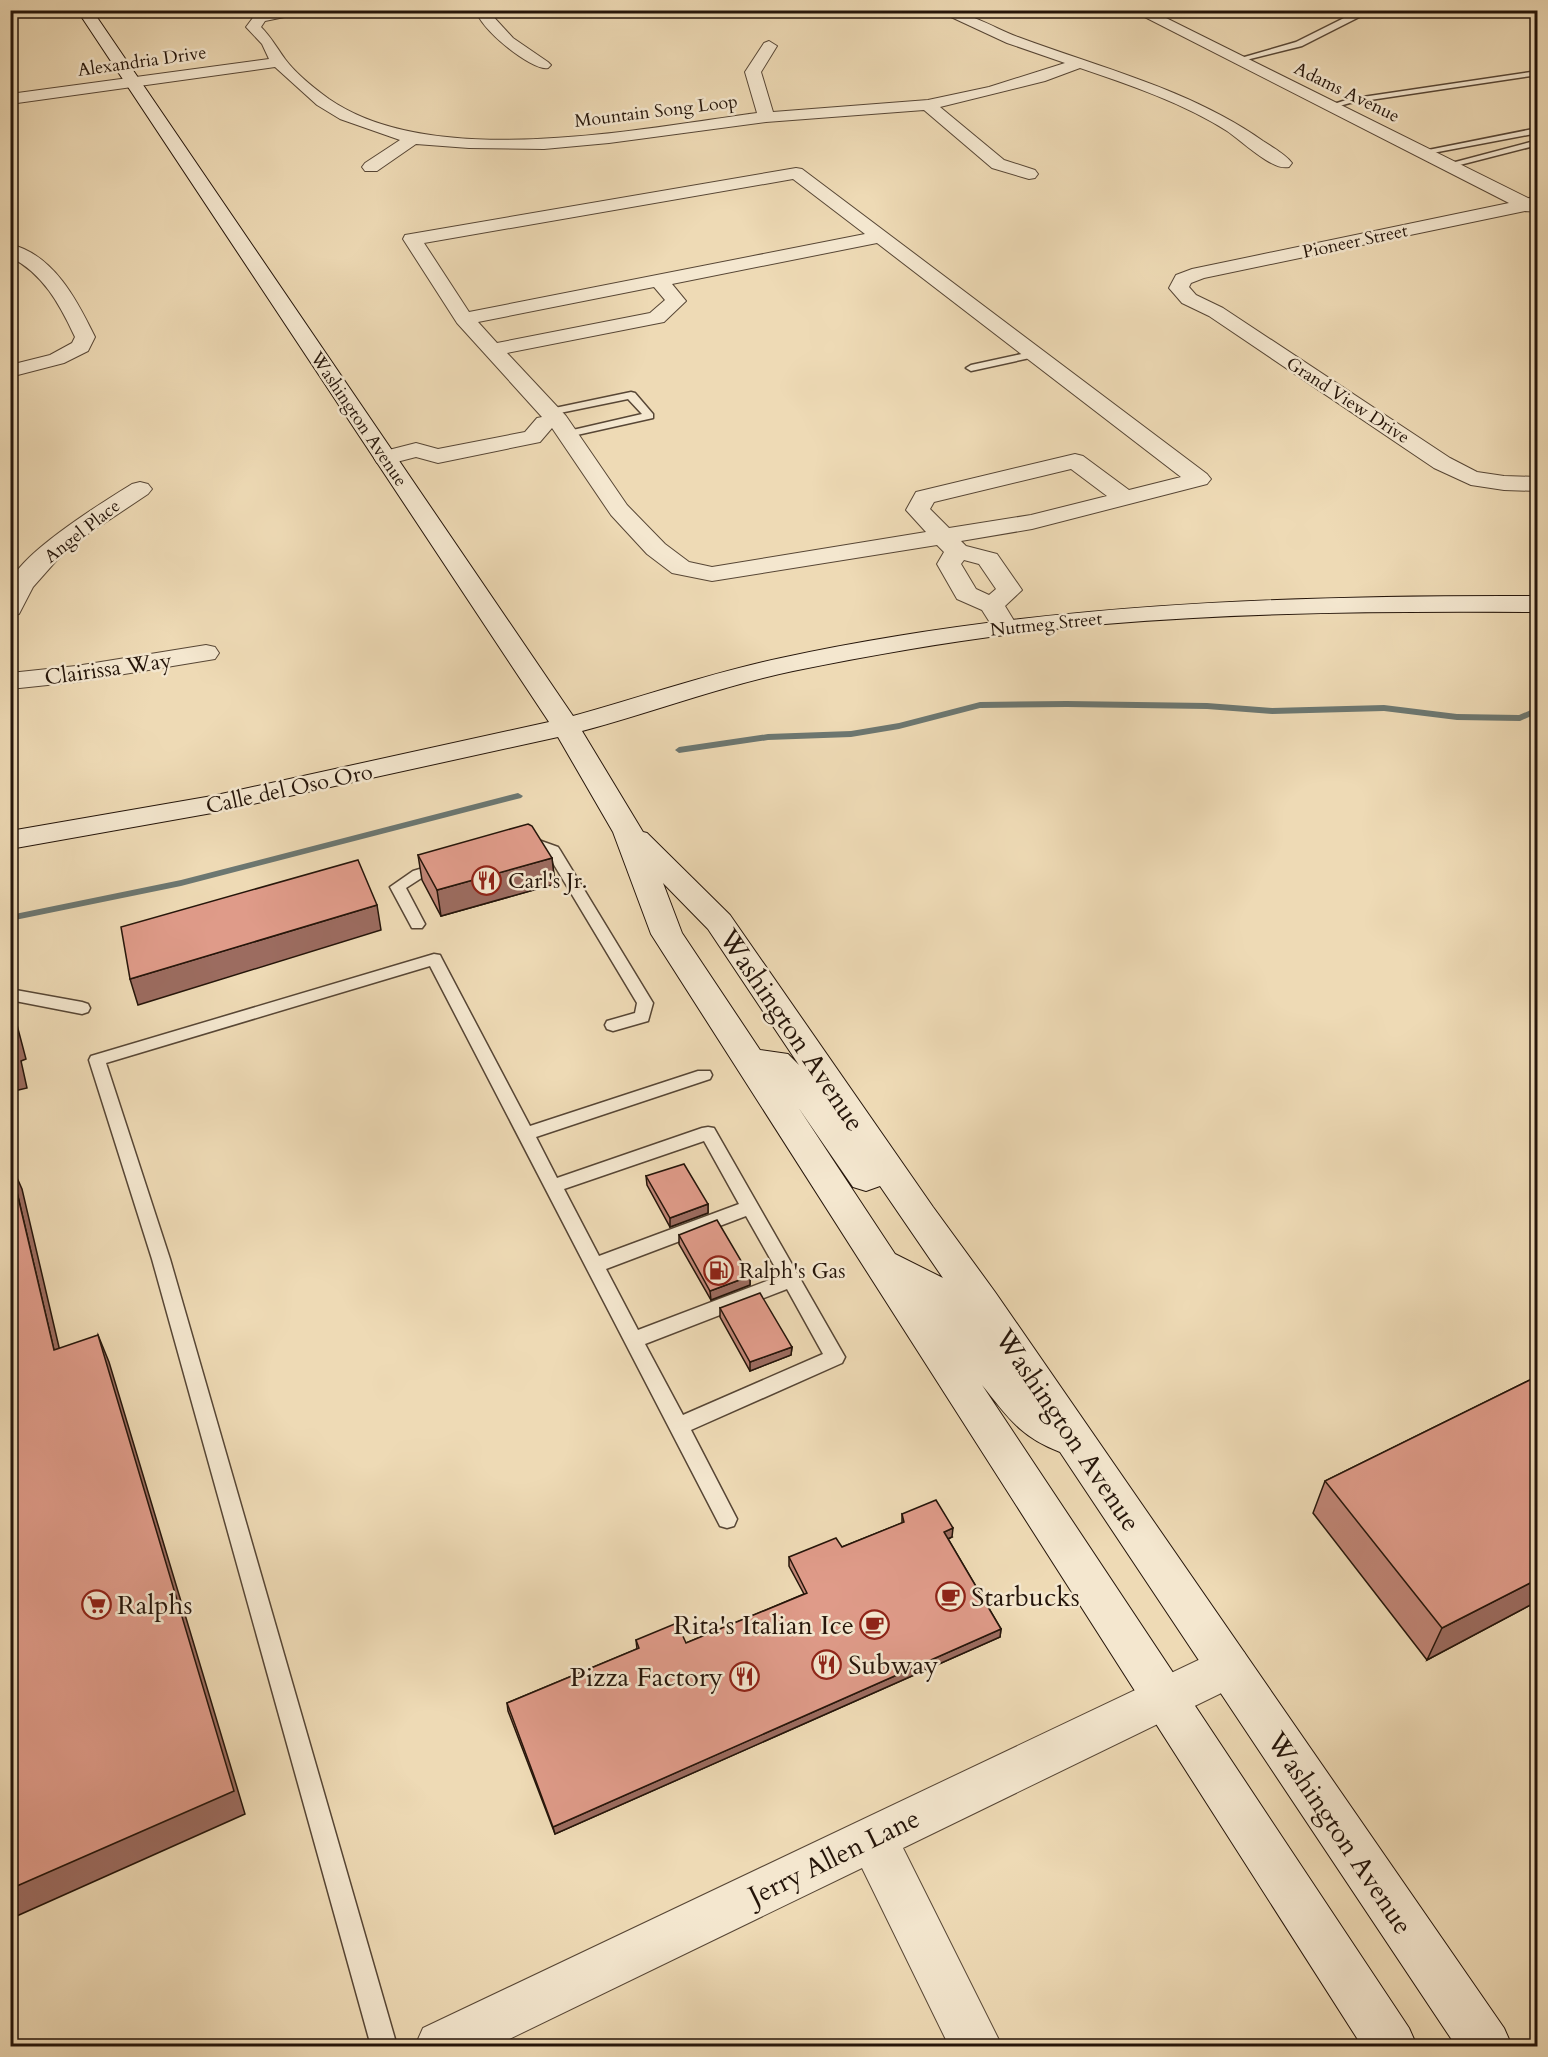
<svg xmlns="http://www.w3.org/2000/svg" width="1548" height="2057" font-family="Cardo,serif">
  <rect width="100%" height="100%" fill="#eedab5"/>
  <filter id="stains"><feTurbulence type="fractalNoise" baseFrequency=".00333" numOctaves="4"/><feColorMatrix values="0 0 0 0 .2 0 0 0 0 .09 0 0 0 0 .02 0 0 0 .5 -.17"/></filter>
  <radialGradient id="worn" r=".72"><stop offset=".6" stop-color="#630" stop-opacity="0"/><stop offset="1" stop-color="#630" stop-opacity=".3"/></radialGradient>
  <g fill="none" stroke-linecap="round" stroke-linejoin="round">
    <path fill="#6c7771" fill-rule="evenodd" d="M1067,701L1207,703L1272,708L1384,705L1457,714L1519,715L1538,707V713L1520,721L1457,720L1384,711L1272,714L1207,709L1067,707L980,708L899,729L851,737L768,740L679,753L675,750L679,747L768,734L851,731L899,723L980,702Z
      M518,793L523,796L521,798L181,886L10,921V915L181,880Z"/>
    <defs>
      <path id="lane" d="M1360,10H1373L1302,46L1238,62L1234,60L1296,42Z
        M1538,71V75L1350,103L1332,108L1328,106L1349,99Z
        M1538,128V133L1422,155L1418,152Z
        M1538,140V145L1448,168L1444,165Z
        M1538,196V202L1521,205L1516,202Z
        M1035,351L1039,352V356L971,371L966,368L971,365Z
        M631,392L635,393L653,414V418L568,437L562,434L564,432L642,414L628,399L550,415L545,412L550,409Z
        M530,837L558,847L560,850L653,1003L648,1021L613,1031L607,1029L605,1025L607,1021L635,1013L637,1003L547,853L521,846L519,843L521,840Z
        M443,862L451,867L448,870L423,877L406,888L425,924L422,928H412L390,887L413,871Z
        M434,954L440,955L442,959L530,1126L698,1071H710L712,1075L710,1079L536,1137L557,1178L702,1128L708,1127L714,1128L845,1357L842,1363L691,1430L737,1519L734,1526L727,1528L720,1526L430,966L106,1063L170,1259L397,2046H371L152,1259L89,1060L91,1056ZM704,1141L739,1204L599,1256L564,1189ZM746,1216L780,1276L638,1330L606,1269ZM787,1289L823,1354L683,1415L645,1344Z
        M10,989L82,1002L88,1004L90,1008L88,1012L82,1014L10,1000Z"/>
      <path id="street" d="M275,10H306L304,13L265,21L261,27C271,37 277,48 285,59C296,74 314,88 329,99C433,171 638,129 757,113L745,72L764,43L769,41L777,46L761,72L773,112L928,100L989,87L1065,63L1007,43L936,10C968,10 989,26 1018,37C1101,68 1189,89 1263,141C1272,147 1285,154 1292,163L1289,167C1272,171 1242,141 1227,131C1183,103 1130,85 1080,68L1045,81L940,107L1004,160L1035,170L1038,174L1035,178L1029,179L992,168L924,110L766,122L609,143L544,149L469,148L416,144L377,171H365L362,167L365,163L400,140L340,119L317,105L275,67L10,104V94L269,59L262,44L246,27L255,15Z
        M477,10H491L490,13L513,38L548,62L551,65L548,68C533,72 476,26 477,10Z
        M1131,10H1150L1538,203V212L1525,211L1204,278L1191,283L1189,287L1196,295L1223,308L1450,458L1477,472L1504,476L1538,477V491L1504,490L1471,485L1434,468L1209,316L1182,303L1169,288L1176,275L1192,269L1509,203Z
        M796,168L802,169L1207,474L1211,479L1207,484L1032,529L961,541L966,546L997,554L1022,590L1005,606L1016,624L1012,629L1003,632L994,629L982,610L957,599L937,564L944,552L937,545L712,581L672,573L647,554L611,515L552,428L540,442L438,463L416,457L385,465L377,463L374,458L377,453L416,443L438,449L525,432L537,418L542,417L457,323L403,239L405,235ZM793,179L865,234L469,312L424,243ZM877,243L1181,477L1129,490L1083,456L1075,454L916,492L906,510L926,532L712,567L689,562L665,544L627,505L566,416L507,353L664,322L686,301L672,284ZM654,287L665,300L650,313L497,343L478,322ZM1071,469L1107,496L1031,515L949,528L930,509L934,502ZM964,560L979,564L996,589L989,595L976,589L961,564Z
        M10,244C54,255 77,300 95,337L88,351L64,363L10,377V365L50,355L72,343L75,337C60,305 43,273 10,257Z
        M140,482L148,484L152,489L148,494L85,536L56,561L33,587L19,614L10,616C10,606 8,594 10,584C17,555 106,500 132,484Z
        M206,645L215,647L219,653L215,659L76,682L10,689V673L76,666Z
        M1228,1646L1244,1652L1250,1667L1244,1682L903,1848L1002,2046H949L862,1868L495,2046H415L423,2028Z"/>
      <path id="secondary" d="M77,10H92L573,716C642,697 710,673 781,658C1030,604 1283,595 1538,596V612C1393,611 1249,612 1105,624C1000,633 896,650 793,671C721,686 653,712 582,731L643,832L647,833L730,915L933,1207L995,1292L1504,2028L1512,2046H1456L1060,1452C1020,1437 1007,1416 982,1385L1409,2028L1417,2046H1362L651,934L613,832L558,737L212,813L10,849V831L212,796L549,722ZM663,883L708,929L799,1065L788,1054L760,1050L682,933ZM798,1107L853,1187L866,1191L880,1186L943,1278L895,1254Z"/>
    </defs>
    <use href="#lane" stroke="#574635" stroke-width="3"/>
    <use href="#street" stroke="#574635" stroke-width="2"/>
    <use href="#secondary" stroke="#25150a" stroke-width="2"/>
    <use href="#lane" fill="#f4e7cf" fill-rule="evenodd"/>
    <use href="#street" fill="#f4e7cf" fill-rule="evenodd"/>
    <use href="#secondary" fill="#f4e7cf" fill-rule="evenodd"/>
  </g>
  <path fill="#c08576" stroke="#25150a" stroke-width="1.5" d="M418,855L552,858L555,884L441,916L422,880Z
    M646,1176L708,1204V1213L670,1227L647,1185Z
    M679,1235L750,1276V1285L711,1300L679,1244Z
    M720,1308L792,1347L791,1355L750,1371L720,1317Z
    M1538,1376V1601L1427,1660L1313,1513L1325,1481Z
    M902,1514L952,1537L948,1539L1001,1629L1000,1637L555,1834L508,1711L507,1703L637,1649L636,1640L686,1643L804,1594L789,1566V1557L842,1547L902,1523Z"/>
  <path fill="#9c6c60" stroke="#25150a" stroke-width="1.5" d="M552,858L555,884L441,916L437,890Z
    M377,905L381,930L138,1005L130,979Z
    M10,1008L17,1025L26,1059L21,1061L27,1088L10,1092Z
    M10,1162L22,1189L66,1377L54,1350Z
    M708,1204V1213L670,1227V1218Z
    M750,1276V1285L711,1300L710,1291Z
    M98,1335L109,1362L245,1814L10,1919V1889Z
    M792,1347L791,1355L750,1371V1362Z
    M953,1528L952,1537L943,1541L944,1532Z
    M1538,1579V1601L1427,1660L1442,1628Z
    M1001,1629L1000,1637L555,1834L553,1827Z"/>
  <path fill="#df9b89" stroke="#25150a" stroke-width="1.5" d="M528,824L532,826L552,858L437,890L418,855Z
    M358,860L377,905L130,979L121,927Z
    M10,1012L16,1033L11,1035L17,1062L10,1063Z
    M10,1163L54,1350L98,1335L234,1791L10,1889Z
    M684,1164L708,1204L670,1218L646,1176Z
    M717,1220L750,1276L710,1291L679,1235Z
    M760,1293L792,1347L750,1362L720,1308Z
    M1538,1376V1579L1442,1628L1325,1481Z
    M936,1500L953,1528L944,1532L1001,1629L553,1827L507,1703L639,1648L636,1640L677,1623L686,1643L807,1593L789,1557L836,1538L842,1547L904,1522L902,1514Z"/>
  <defs>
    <symbol id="restaurant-ring" viewBox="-11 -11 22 22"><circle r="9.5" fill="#f4e7cf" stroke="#8f2418" stroke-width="1.5"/><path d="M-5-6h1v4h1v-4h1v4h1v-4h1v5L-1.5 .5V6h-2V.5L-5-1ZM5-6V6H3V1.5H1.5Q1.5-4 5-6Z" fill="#8f2418"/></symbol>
    <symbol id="fuel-ring" viewBox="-11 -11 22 22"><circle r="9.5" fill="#f4e7cf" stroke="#8f2418" stroke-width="1.5"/><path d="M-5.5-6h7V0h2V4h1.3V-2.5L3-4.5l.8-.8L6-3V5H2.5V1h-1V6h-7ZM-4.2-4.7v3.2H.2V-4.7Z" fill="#8f2418"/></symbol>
    <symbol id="cafe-ring" viewBox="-11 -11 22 22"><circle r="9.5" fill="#f4e7cf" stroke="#8f2418" stroke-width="1.5"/><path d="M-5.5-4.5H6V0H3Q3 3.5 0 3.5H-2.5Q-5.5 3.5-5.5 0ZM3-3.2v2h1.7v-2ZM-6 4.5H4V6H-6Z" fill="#8f2418"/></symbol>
    <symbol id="supermarket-ring" viewBox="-11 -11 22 22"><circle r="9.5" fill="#f4e7cf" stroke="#8f2418" stroke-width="1.5"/><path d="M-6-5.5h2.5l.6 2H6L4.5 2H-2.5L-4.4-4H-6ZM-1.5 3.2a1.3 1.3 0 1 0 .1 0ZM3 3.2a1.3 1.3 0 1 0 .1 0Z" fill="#8f2418"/></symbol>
  </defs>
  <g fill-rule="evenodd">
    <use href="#restaurant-ring" x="470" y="864" width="33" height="33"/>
    <use href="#fuel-ring" x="702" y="1254" width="33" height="33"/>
    <use href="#cafe-ring" x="934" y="1580" width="33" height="33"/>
    <use href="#supermarket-ring" x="80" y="1588" width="33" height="33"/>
    <use href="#cafe-ring" x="858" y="1608" width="33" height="33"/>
    <use href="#restaurant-ring" x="810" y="1648" width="33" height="33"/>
    <use href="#restaurant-ring" x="728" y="1660" width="33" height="33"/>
  </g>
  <g text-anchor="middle" stroke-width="5" stroke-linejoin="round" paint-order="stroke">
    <g font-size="18" fill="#25150a" stroke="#f4e7cf">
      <text transform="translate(142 61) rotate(-8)" y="6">Alexandria Drive</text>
      <text transform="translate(1347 92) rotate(26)" y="6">Adams Avenue</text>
      <text transform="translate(656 111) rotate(-7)" y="6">Mountain Song Loop</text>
      <text transform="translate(1355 241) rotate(-12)" y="6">Pioneer Street</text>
      <text transform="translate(1348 400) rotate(33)" y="6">Grand View Drive</text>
      <text transform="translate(359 419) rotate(56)" y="6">Washington Avenue</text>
      <text transform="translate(82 531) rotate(-38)" y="6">Angel Place</text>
      <text transform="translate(1046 624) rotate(-6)" y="6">Nutmeg Street</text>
    </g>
    <g font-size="22" fill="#25150a" stroke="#f4e7cf">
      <text transform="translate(108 668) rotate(-8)" y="8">Clairissa Way</text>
      <text transform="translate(289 788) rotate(-12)" y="8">Calle del Oso Oro</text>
    </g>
    <g font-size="22" fill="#25150a" stroke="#f4e7cf" text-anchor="start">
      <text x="508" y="888">Carl's Jr.</text>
      <text x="739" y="1278">Ralph's Gas</text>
    </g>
    <g font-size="27" fill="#25150a" stroke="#f4e7cf">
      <text transform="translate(792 1030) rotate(56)" y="9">Washington Avenue</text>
      <text transform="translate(1068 1430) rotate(56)" y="9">Washington Avenue</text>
      <text transform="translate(1340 1833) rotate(56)" y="9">Washington Avenue</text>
      <text transform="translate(834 1857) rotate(-26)" y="9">Jerry Allen Lane</text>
    </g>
    <g font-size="27" fill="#25150a" stroke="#f4e7cf" text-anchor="start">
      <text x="971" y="1606">Starbucks</text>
      <text x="117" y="1614">Ralphs</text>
      <text x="854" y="1634" text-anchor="end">Rita's Italian Ice</text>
      <text x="848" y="1674">Subway</text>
      <text x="723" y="1686" text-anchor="end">Pizza Factory</text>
    </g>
  </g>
  <rect width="1548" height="2057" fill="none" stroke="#eedab5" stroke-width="36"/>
  <rect x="12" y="12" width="1524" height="2033" fill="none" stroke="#25150a" stroke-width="3"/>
  <rect x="18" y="18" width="1512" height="2021" fill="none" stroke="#25150a" stroke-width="1.5"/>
  <rect width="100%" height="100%" filter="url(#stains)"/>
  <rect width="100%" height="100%" fill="url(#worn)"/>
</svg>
